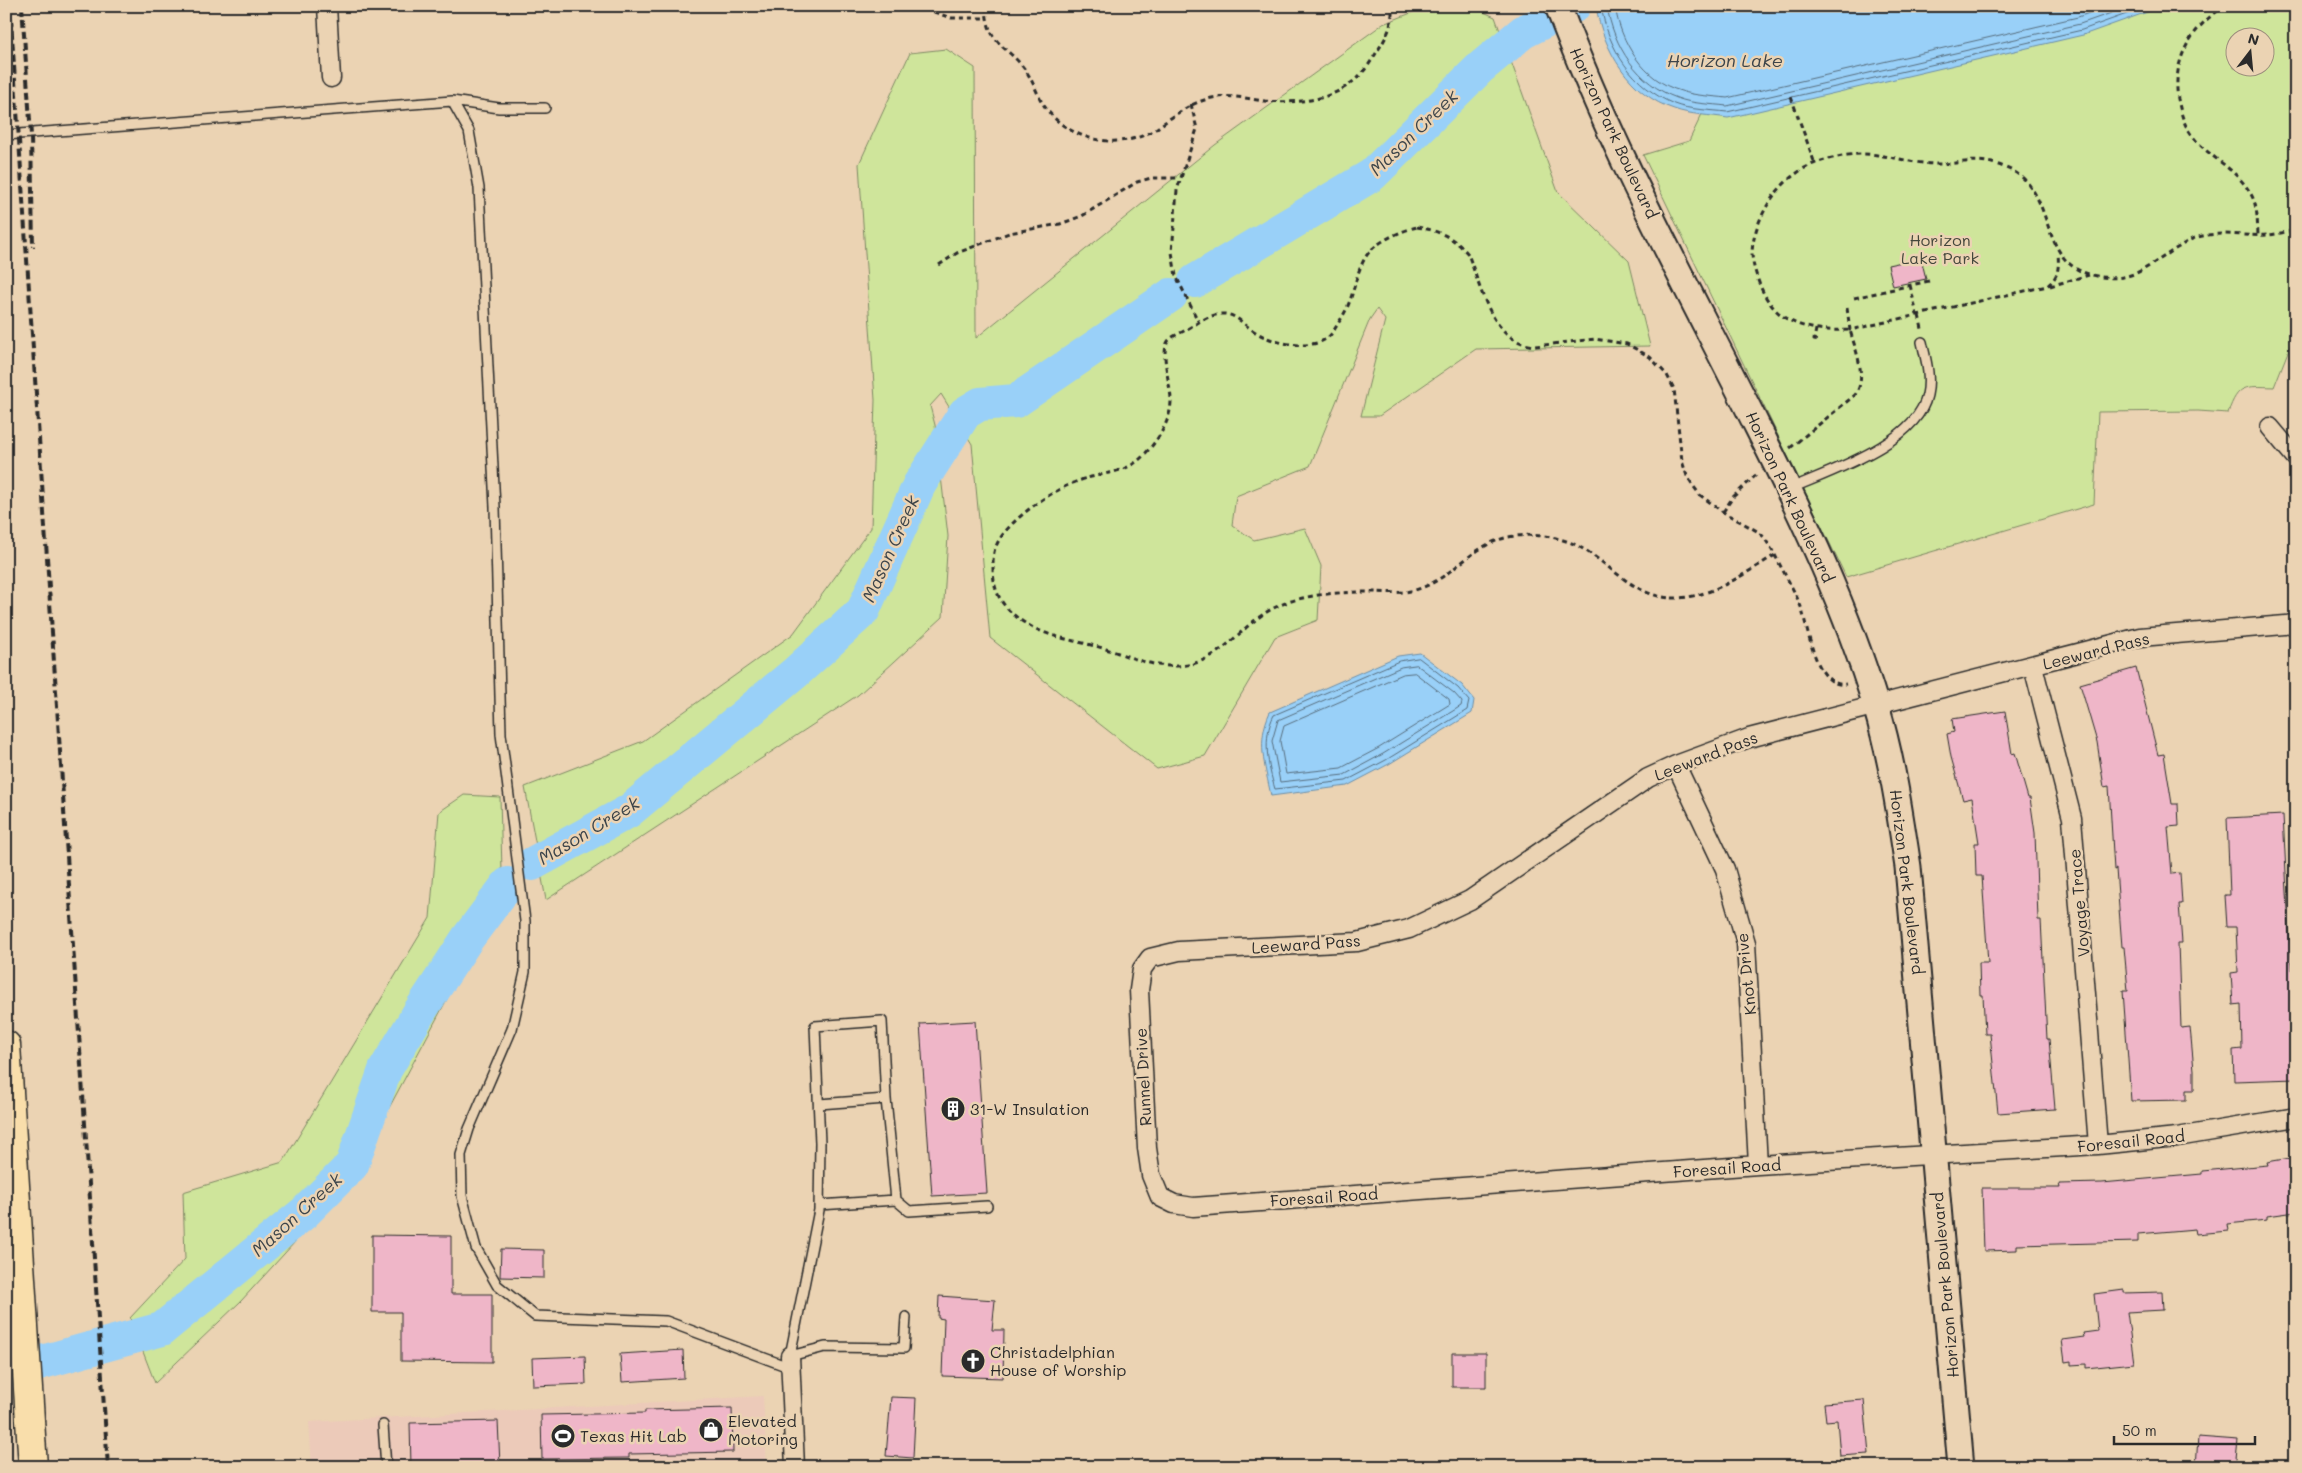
<svg xmlns="http://www.w3.org/2000/svg" width="2302" height="1473" font-family="Mali,sans-serif">
  <rect width="100%" height="100%" fill="#ebd3b3"/>
  <filter id="ink" filterUnits="userSpaceOnUse"><feTurbulence type="fractalNoise" baseFrequency=".02" numOctaves="2"/><feDisplacementMap in="SourceGraphic" scale="10" xChannelSelector="R" yChannelSelector="G"/><feConvolveMatrix kernelMatrix="1 2 1 2 8 2 1 2 1" color-interpolation-filters="sRGB"/></filter>
  <g filter="url(#ink)">
    <path fill="#eccab9" d="M763,1396L767,1467H312L309,1422Z"/>
    <path fill="#cfe59b" stroke="#7d8863" fill-rule="evenodd" d="M1429,6H1470L1495,17L1558,192L1629,261L1650,346L1476,349L1379,416H1361L1385,320L1377,309L1370,319L1310,466L1236,496L1232,525L1254,540L1305,528L1321,566L1318,620L1275,637L1205,756L1157,769L990,638L972,444L941,394L930,406L935,425L948,536L943,617L858,695L546,900L525,787L643,741L793,634L871,528L875,400L859,164L910,53L946,49L975,68L976,338L1215,145L1383,24Z
      M1945,6H2296V341L2291,344L2274,387C2245,386 2238,384 2228,413L2198,411L2098,412L2094,504L1846,577L1643,155L1689,141L1714,89ZM2234,38H2264V68H2234Z
      M464,795L500,797L503,908L453,988L349,1183L241,1301L155,1383L130,1318L185,1259L183,1192L283,1162L430,918L439,812Z"/>
    <path fill="#99d0f8" stroke="#6d8ea6" d="M1596,6H2164L2083,35L1728,118C1710,115 1690,115 1674,109C1630,95 1603,50 1596,6Z
      M1420,653L1462,685L1474,700L1472,713L1389,764L1347,786L1271,796C1265,765 1256,742 1270,712L1398,656Z"/>
    <g fill="none" stroke-linecap="round" stroke-linejoin="round">
      <path stroke="#576d7d" stroke-width="1" d="M1601,6C1608,49 1633,87 1674,104C1689,110 1711,110 1727,112L2082,30L2149,6
        M1607,6C1613,46 1638,84 1677,98C1692,104 1711,104 1727,106L2080,24L2131,6
        M1615,6C1620,42 1644,81 1681,91C1695,96 1712,96 1727,98L2078,17L2108,6
        M1419,658L1458,688L1469,701L1467,710L1386,760L1346,781L1275,789C1268,766 1262,738 1274,715L1399,661Z
        M1417,665L1454,693L1462,702L1461,706L1383,754L1344,775L1280,782L1272,741L1278,720L1401,667Z
        M1415,673L1449,699L1450,704L1379,748L1341,768L1286,774L1280,741L1284,726L1403,674Z"/>
      <path stroke="#99d0f8" stroke-width="34" d="M1195,281L1372,175L1480,68L1523,32L1574,6
        M532,864L629,811L795,673L863,611L919,485L965,413L980,404L1016,401L1171,295
        M6,1372L162,1329L304,1213L352,1165L385,1070L420,1011L467,939L508,884"/>
    </g>
    <path fill="#efb6c8" stroke="#2b2b2b" d="M1921,258L1926,279L1893,286L1888,265Z
      M2136,668L2158,755L2164,754L2172,804H2178L2179,826L2168,827L2172,874L2180,873L2182,904H2179L2182,943H2178L2181,1028L2190,1027L2194,1070V1090H2186V1100L2131,1101L2123,991H2128L2124,947H2122L2116,869L2114,870L2109,786L2104,787L2097,742L2080,684Z
      M2005,711L2012,754L2015,753L2028,798H2030L2035,833L2038,920H2041L2047,1039H2049L2055,1109L1998,1113L1990,1034H1985L1983,995H1980L1979,963H1988L1982,876H1976L1975,843H1979L1972,798L1963,800L1951,757L1947,734L1954,732L1952,719Z
      M2283,815L2289,931L2292,970H2294L2296,1079L2234,1081L2233,1050L2242,1049L2241,1004L2233,1005L2231,973L2238,972L2236,927H2227L2225,895H2230L2227,818Z
      M975,1021L987,1193L932,1196L920,1024Z
      M2296,1157V1212L2267,1216V1220L2227,1224L2228,1231L2196,1234L2195,1229L2138,1234V1242L2017,1245V1250L1984,1251L1982,1188H2060L2059,1184L2102,1183L2202,1174V1171L2268,1165L2267,1162Z
      M372,1235L451,1236V1294H492V1362L401,1361V1312H372Z
      M501,1249L544,1250V1278L500,1277Z
      M2124,1290V1293L2162,1292L2163,1310L2127,1312L2134,1363L2086,1368V1364L2071,1365V1361L2065,1362L2062,1340L2084,1337L2083,1333L2098,1331L2094,1294Z
      M939,1296L995,1300L992,1330H1004L1003,1378L942,1376L944,1319L938,1318Z
      M683,1350L684,1378L622,1382L620,1354Z
      M1452,1353H1486V1387H1452Z
      M585,1356L586,1384L533,1386L532,1358Z
      M891,1397L916,1398L913,1458L886,1456Z
      M1864,1400L1869,1454L1840,1456L1837,1420L1826,1421L1824,1403Z
      M732,1408L733,1452L629,1454V1458L542,1459L541,1415L645,1413V1410Z
      M498,1421L500,1465L411,1467L410,1423Z
      M2198,1437L2238,1440L2235,1467H2196Z"/>
    <g fill="none" stroke-linecap="round" stroke-linejoin="round">
      <defs>
        <path id="lane" d="M452,101L469,131L479,188L495,507L501,734L525,921V972L512,1029L469,1129L461,1155L462,1196L476,1248L497,1285L535,1316L666,1321L791,1368
          M6,135L452,101L499,108H545
          M1789,489C1830,471 1917,443 1927,395C1931,377 1926,360 1922,342
          M819,1104L886,1099
          M896,1200L909,1211L987,1206
          M819,1205L896,1200L886,1099L882,1021L815,1026L820,1143L819,1210L790,1356L825,1347L904,1348L906,1317
          M383,1425L386,1467"/>
        <path id="street" d="M327,6L331,78
          M2270,427L2296,458
          M2296,624L2140,637L1749,738L1676,765L1648,778L1470,900L1409,929L1357,942L1179,951L1150,958L1142,969L1139,990L1147,1148L1151,1175L1160,1197L1174,1204L1193,1207L1758,1165L2098,1145L2177,1137L2296,1117
          M2033,666L2072,818L2098,1145
          M1676,765L1725,869L1746,943L1758,1165
          M790,1356L795,1467"/>
        <path id="secondary" d="M1558,6C1612,151 1688,288 1757,426C1803,517 1847,609 1876,706C1892,759 1900,814 1908,867L1961,1467"/>
        <path id="primary" d="M6,1045L33,1467"/>
      </defs>
      <use href="#lane" stroke="#2b2b2b" stroke-width="12"/>
      <use href="#street" stroke="#2b2b2b" stroke-width="21"/>
      <use href="#secondary" stroke="#2b2b2b" stroke-width="29"/>
      <use href="#primary" stroke="#2b2b2b" stroke-width="31"/>
      <path stroke="#2b2b2b" stroke-width="3" stroke-dasharray="5 4" stroke-linecap="butt" d="M917,6L951,18H986
        M986,6C987,46 1007,44 1026,71C1033,81 1037,94 1043,104C1066,141 1121,153 1157,128C1175,115 1189,103 1212,98C1231,94 1247,99 1265,101C1310,104 1348,99 1373,58C1385,39 1393,29 1392,6
        M2225,6C2191,27 2172,60 2178,99C2181,113 2184,127 2194,138C2209,157 2236,169 2249,191C2258,204 2257,219 2258,235
        M1791,97L1815,164
        M1191,104L1197,129L1177,190L1172,252L1176,276L1199,323
        M1417,227C1437,230 1454,237 1468,254C1481,287 1491,342 1535,346L1595,339L1627,344L1650,357L1667,375L1674,389L1682,461L1687,476L1694,487L1700,495L1723,512L1757,531L1764,537L1775,555C1746,573 1712,597 1677,598C1634,599 1611,563 1576,545C1557,536 1537,534 1516,536C1473,540 1453,580 1415,590C1400,594 1384,592 1369,592C1340,592 1305,594 1278,606C1239,623 1222,667 1173,666C1148,666 1129,656 1106,649C1077,640 1044,638 1019,619C1000,605 993,590 993,567C993,559 993,551 997,544C1009,519 1055,488 1081,480C1104,472 1127,474 1144,455C1158,440 1171,421 1171,400C1171,386 1159,351 1169,340C1173,336 1178,334 1182,332C1195,325 1210,313 1225,314C1236,315 1242,323 1251,329C1268,342 1304,351 1324,340C1331,337 1335,328 1339,322C1355,299 1353,279 1365,258C1373,243 1400,231 1417,227Z
        M939,265L957,253L1009,233L1060,224L1082,216L1137,182L1151,178H1180
        M1910,285L1917,315
        M2050,286L2089,275
        M1854,298L1929,281
        M1847,308L1850,330L2047,286C2059,277 2059,267 2058,253
        M1919,315L1922,329
        M1816,329L1814,340L1820,341
        M1790,448L1855,395C1868,378 1855,349 1850,330C1828,331 1806,330 1787,319C1773,311 1763,295 1758,280C1755,271 1752,262 1752,252C1754,223 1772,190 1797,173C1810,163 1827,159 1842,156C1879,149 1901,163 1935,164C1954,165 1973,158 1992,163C2003,166 2017,172 2024,179C2054,209 2043,263 2092,275C2131,285 2146,267 2177,248C2183,245 2188,240 2195,238C2220,230 2242,237 2268,235C2277,234 2286,232 2296,230
        M1723,512L1733,497L1757,474
        M1775,555C1783,572 1794,589 1801,607C1808,627 1815,689 1846,684"/>
      <use href="#lane" stroke="#ebd3b3" stroke-width="9"/>
      <use href="#street" stroke="#ebd3b3" stroke-width="18"/>
      <use href="#secondary" stroke="#ebd3b3" stroke-width="25"/>
      <use href="#primary" stroke="#f9deab" stroke-width="28"/>
      <path stroke="#2b2b2b" stroke-width="4" stroke-dasharray="8 4" stroke-linecap="butt" d="M10,6L108,1467
        M22,6L31,135L33,247"/>
    </g>
  </g>
  <defs>
    <symbol id="building-disc" viewBox="-11 -11 22 22"><circle r="9.5" fill="#2b2b2b" stroke="#ebd3b3"/><path d="M-4-6H4V6H1V3H-1V6H-4ZM-2.5-4.3h1.7v1.8h-1.7ZM.8-4.3h1.7v1.8H.8ZM-2.5-1h1.7V.8h-1.7ZM.8-1h1.7V.8H.8Z" fill="#fff"/></symbol>
    <symbol id="church-disc" viewBox="-11 -11 22 22"><circle r="9.5" fill="#2b2b2b" stroke="#ebd3b3"/><path d="M-1.2-6h2.4v3.5h3.3v2.4h-3.3V6h-2.4V-.1h-3.3v-2.4h3.3Z" fill="#fff"/></symbol>
    <symbol id="shop-disc" viewBox="-11 -11 22 22"><circle r="9.5" fill="#2b2b2b" stroke="#ebd3b3"/><path d="M-5-2.5h2.3a2.7 3.5 0 0 1 5.4 0H5L5.5 6h-11ZM-1.5-2.5h3a1.5 2.3 0 0 0-3 0Z" fill="#fff"/></symbol>
    <symbol id="stadium-disc" viewBox="-11 -11 22 22"><circle r="9.5" fill="#2b2b2b" stroke="#ebd3b3"/><path d="M0-5a6.5 5 0 1 0 0 10a6.5 5 0 1 0 0-10ZM-3.5-1.8h7v3.6h-7Z" fill="#fff"/></symbol>
  </defs>
  <g fill-rule="evenodd">
    <use href="#building-disc" x="939" y="1095" width="28" height="28"/>
    <use href="#church-disc" x="959" y="1347" width="28" height="28"/>
    <use href="#shop-disc" x="697" y="1416" width="28" height="28"/>
    <use href="#stadium-disc" x="549" y="1422" width="28" height="28"/>
  </g>
  <g text-anchor="middle" stroke-width="5" stroke-linejoin="round" paint-order="stroke">
    <g font-size="16" fill="#2b2b2b" stroke="#ebd3b3">
      <text transform="translate(1614 133) rotate(65)" y="6">Horizon Park Boulevard</text>
      <text transform="translate(1790 497) rotate(65)" y="6">Horizon Park Boulevard</text>
      <text transform="translate(2096 651) rotate(-14)" y="6">Leeward Pass</text>
      <text transform="translate(1706 756) rotate(-21)" y="6">Leeward Pass</text>
      <text transform="translate(1907 882) rotate(83)" y="6">Horizon Park Boulevard</text>
      <text transform="translate(2079 903) rotate(-95)" y="6">Voyage Trace</text>
      <text transform="translate(1306 944) rotate(-4)" y="6">Leeward Pass</text>
      <text transform="translate(1746 974) rotate(-96)" y="6">Knot Drive</text>
      <text transform="translate(1143 1077) rotate(-93)" y="6">Runnel Drive</text>
      <text transform="translate(2131 1141) rotate(-6)" y="6">Foresail Road</text>
      <text transform="translate(1727 1168) rotate(-4)" y="6">Foresail Road</text>
      <text transform="translate(1324 1197) rotate(-4)" y="6">Foresail Road</text>
      <text transform="translate(1945 1285) rotate(-95)" y="6">Horizon Park Boulevard</text>
    </g>
    <g font-size="16" fill="#44473c" stroke="#ebd3b3">
      <text x="1940" y="246">Horizon<tspan x="1940" dy="18">Lake Park</tspan></text>
    </g>
    <g font-size="16" fill="#2b2b2b" stroke="#ebd3b3" text-anchor="start">
      <text x="970" y="1115">31-W Insulation</text>
      <text x="990" y="1358">Christadelphian<tspan x="990" dy="18">House of Worship</tspan></text>
      <text x="728" y="1427">Elevated<tspan x="728" dy="18">Motoring</tspan></text>
      <text x="580" y="1442">Texas Hit Lab</text>
    </g>
    <g font-size="18" font-style="italic" fill="#3c444a" stroke="#ebd3b3">
      <text x="1725" y="67">Horizon Lake</text>
      <text transform="translate(1414 133) rotate(-44)" y="6">Mason Creek</text>
      <text transform="translate(891 549) rotate(-66)" y="6">Mason Creek</text>
      <text transform="translate(589 831) rotate(-31)" y="6">Mason Creek</text>
      <text transform="translate(297 1215) rotate(-42)" y="6">Mason Creek</text>
    </g>
  </g>
  <rect width="2302" height="1473" fill="none" stroke="#ebd3b3" stroke-width="25"/>
  <rect x="12" y="12" width="2277" height="1448" fill="none" stroke="#2b2b2b" stroke-width="2" filter="url(#ink)"/>
  <g transform="translate(2250 52) rotate(16)"><circle r="24" fill="#ebd3b3" stroke="#9e907d"/>
  <path d="M0-4L9 19L0 12L-9 19Z" fill="#2b2b2b"/>
  <text y="-8" font-size="14" font-weight="bold" text-anchor="middle" fill="#2b2b2b">N</text>
  </g>
  <path d="M2114 1436v8h141v-8" fill="none" stroke="#2b2b2b" stroke-width="2.5"/>
  <text x="2122" y="1436" font-size="15" fill="#2b2b2b" stroke="#ebd3b3" stroke-width="4" paint-order="stroke">50 m</text>
</svg>
